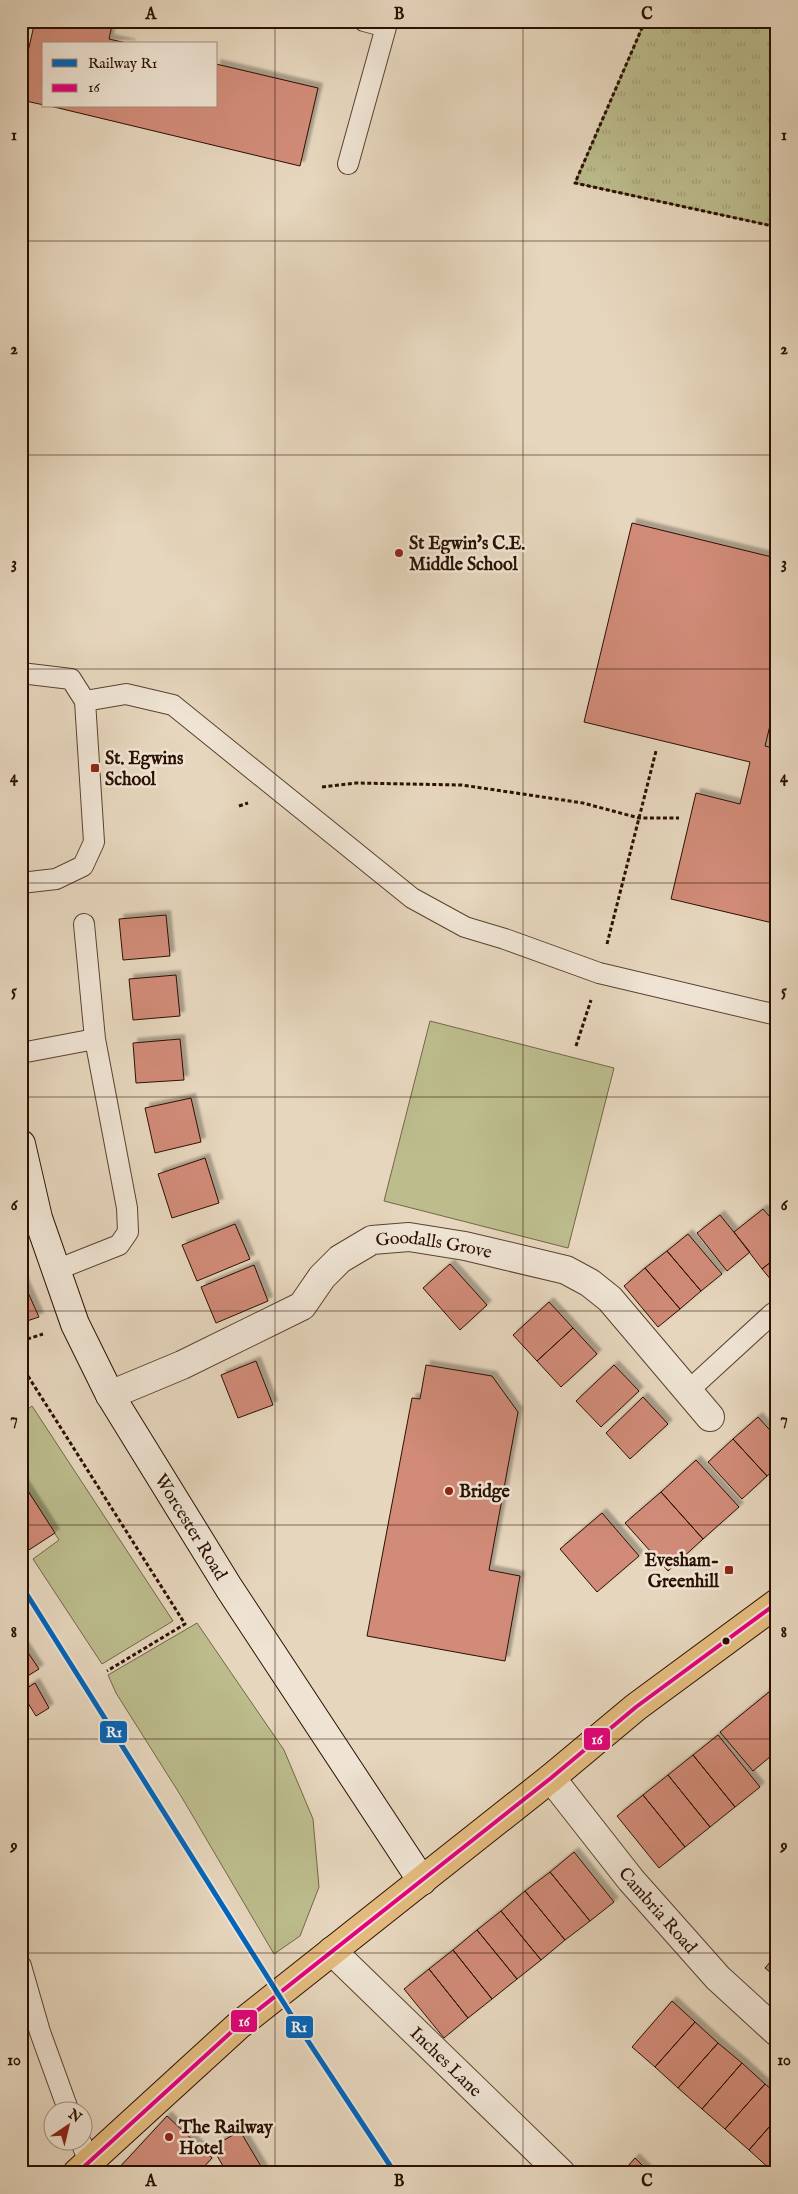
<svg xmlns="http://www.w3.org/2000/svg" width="798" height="2194" font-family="'IM FELL English',serif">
  <defs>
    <pattern id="grass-tufts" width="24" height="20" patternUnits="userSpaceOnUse" patternTransform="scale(1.25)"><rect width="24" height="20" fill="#bcbc8d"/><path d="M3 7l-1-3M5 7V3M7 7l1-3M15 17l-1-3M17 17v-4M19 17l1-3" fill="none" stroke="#a2a178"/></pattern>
    <filter id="shadow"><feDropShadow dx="4.5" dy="-4.5" stdDeviation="1" flood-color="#0004"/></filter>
  </defs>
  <rect width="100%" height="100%" fill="#e6d6bd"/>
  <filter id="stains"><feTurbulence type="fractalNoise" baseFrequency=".004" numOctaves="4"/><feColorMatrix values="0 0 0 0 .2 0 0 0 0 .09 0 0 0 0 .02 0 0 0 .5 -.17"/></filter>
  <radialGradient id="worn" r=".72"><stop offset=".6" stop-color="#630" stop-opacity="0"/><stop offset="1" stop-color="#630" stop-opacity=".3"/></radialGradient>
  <path fill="url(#grass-tufts)" stroke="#746646" d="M645,21H777V227L575,183Z"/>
  <path fill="#bcbc8d" stroke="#746646" d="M430,1021L614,1068L568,1248L384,1201Z
    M32,1406L173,1621L102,1664L33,1559L59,1540L21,1480V1414Z
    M197,1623L284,1750L313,1819L319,1887L300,1936L274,1954L181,1796L116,1693L108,1675Z"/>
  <path fill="#d18b78" stroke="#2b1000" filter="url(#shadow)" d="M35,21H113L109,39L131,44H44V105L21,100V82Z
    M216,64L318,88L300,166L50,106H216Z
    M632,523L776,558L777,555V709H774L765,746L777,749V924L671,899L696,793L740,804L750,762L584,722Z
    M166,915L170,956L123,960L119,919Z
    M176,975L180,1016L133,1020L129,979Z
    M180,1039L184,1080L136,1083L133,1043Z
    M191,1098L201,1142L155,1153L145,1108Z
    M205,1158L219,1203L172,1218L158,1174Z
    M763,1209L777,1225V1257L762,1269L734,1232Z
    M720,1215L750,1252L727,1271L697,1233Z
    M235,1224L250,1259L197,1281L182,1245Z
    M688,1234L722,1274L701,1291L667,1251Z
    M667,1251L701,1291L680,1309L645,1268Z
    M777,1257V1287L762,1269Z
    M450,1264L487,1305L460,1330L423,1288Z
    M254,1265L268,1301L216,1323L201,1287Z
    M645,1268L680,1309L658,1327L624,1286Z
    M21,1277L39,1317L21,1323Z
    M549,1302L573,1328L537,1361L513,1335Z
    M573,1328L597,1354L561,1387L537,1361Z
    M256,1361L273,1405L238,1418L221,1375Z
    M426,1365L492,1376L518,1412L489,1570L520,1576L505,1661L367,1636L412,1398L420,1399Z
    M614,1365L639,1391L601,1427L576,1401Z
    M643,1397L668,1424L630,1459L606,1433Z
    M758,1417L777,1438V1467L767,1476L733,1439Z
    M733,1439L767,1476L742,1499L708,1462Z
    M696,1460L739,1507L703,1539L661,1492Z
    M21,1480L55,1533L21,1555Z
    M661,1492L703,1539L668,1571L625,1523Z
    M602,1513L639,1556L597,1592L560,1549Z
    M21,1642L39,1669L21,1680Z
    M35,1683L49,1708L36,1716L21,1692Z
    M777,1684V1696L771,1689Z
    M769,1692L777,1702V1751L753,1771L720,1732Z
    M718,1735L760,1787L735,1807L693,1755Z
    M693,1755L735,1807L710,1827L668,1775Z
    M668,1775L710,1827L685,1847L643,1795Z
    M643,1795L685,1847L659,1868L617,1816Z
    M574,1852L614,1902L590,1921L550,1872Z
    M550,1872L590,1921L565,1940L525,1891Z
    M525,1891L565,1940L541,1960L501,1911Z
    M501,1911L541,1960L517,1979L477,1930Z
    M477,1930L517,1979L492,1999L453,1950Z
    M453,1950L492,1999L468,2018L429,1969Z
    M777,1954V1978L765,1968Z
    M429,1969L468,2018L444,2038L404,1989Z
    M672,2001L695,2022L655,2067L632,2047Z
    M695,2022L718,2043L678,2088L655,2067Z
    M718,2043L742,2063L702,2109L678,2088Z
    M742,2063L765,2084L725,2129L702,2109Z
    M765,2084L777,2094V2118L749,2150L725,2129Z
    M167,2116L212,2158L198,2173H120L117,2170Z
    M777,2118V2165L772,2171L749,2150Z
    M240,2131L265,2173H227L212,2147Z
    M635,2158L650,2173H622Z"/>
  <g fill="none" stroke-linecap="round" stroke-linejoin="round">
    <defs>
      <path id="service" d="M348,164L386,27L364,21
        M21,673L71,679L85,701L94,842L83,866L56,879L21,883
        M85,701L126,694L173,705L412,898L465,927L505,939L599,973L777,1015
        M21,1053L95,1039
        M56,1270L119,1245L128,1232L127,1208L95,1039L84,924
        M688,1391L773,1313
        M21,1966L40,2032L69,2112
        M81,2142L89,2162L98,2173"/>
      <g id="minor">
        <path id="s1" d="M110,1395L182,1365L302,1306L322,1277L340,1259L372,1240L409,1237L465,1246L566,1270L590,1283L610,1299L710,1417"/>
        <path id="s2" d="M551,1778L631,1880L718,1978L777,2032"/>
        <path id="s3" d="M332,1951L561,2173"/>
      </g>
      <g id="secondary">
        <path id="s4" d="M21,1144L38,1218L75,1324L110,1395L229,1588L422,1881"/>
      </g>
      <path id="primary" d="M77,2173L239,2025L551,1778L636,1707L777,1603"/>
    </defs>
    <use href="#service" stroke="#5a422f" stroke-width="22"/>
    <use href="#minor" stroke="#5a422f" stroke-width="30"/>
    <use href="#secondary" stroke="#2b1000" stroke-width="30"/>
    <use href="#primary" stroke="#2b1000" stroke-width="30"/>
    <path stroke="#2b1000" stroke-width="3" stroke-dasharray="4 2.5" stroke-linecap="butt" d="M645,21L575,183L777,227
      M322,787L356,783L462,785L583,803L639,818H679
      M239,806L248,803
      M607,944L656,751
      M576,1046L591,1000
      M21,1341L43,1334
      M21,1365L185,1624L107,1671"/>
    <use href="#service" stroke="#efe4d4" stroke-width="20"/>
    <use href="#minor" stroke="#efe4d4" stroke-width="28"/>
    <use href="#secondary" stroke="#efe4d4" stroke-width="28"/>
    <use href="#primary" stroke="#e3bb7e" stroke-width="28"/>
    <defs>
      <path id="bus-1" d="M77,2173L239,2025L551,1778L636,1707L777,1603"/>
    </defs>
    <use href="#bus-1" stroke="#efe4d4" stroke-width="8"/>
    <use href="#bus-1" stroke="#e5007d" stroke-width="4"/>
    <defs>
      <path id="rail-1" d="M21,1585L302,2032L395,2173"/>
    </defs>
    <use href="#rail-1" stroke="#efe4d4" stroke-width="9"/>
    <use href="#rail-1" stroke="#0065bd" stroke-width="5"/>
  </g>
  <path fill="none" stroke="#2b1000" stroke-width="1" stroke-opacity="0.55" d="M275,21V2173M523,21V2173M21,241H777M21,455H777M21,669H777M21,883H777M21,1097H777M21,1311H777M21,1525H777M21,1739H777M21,1953H777"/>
  <g fill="#8f2418" stroke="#efe4d4" stroke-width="2">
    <circle cx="399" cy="553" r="5"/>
    <rect x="90" y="763" width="10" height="10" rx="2.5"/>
    <circle cx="449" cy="1491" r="5"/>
    <rect x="724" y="1565" width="10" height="10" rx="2.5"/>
    <circle cx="169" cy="2137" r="5"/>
  </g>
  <circle fill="#2b1000" stroke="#efe4d4" stroke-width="2" cx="726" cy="1641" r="4.5"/>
  <g text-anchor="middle" stroke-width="5" stroke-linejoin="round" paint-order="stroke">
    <g font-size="18" font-weight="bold" fill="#2b1000" stroke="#efe4d4" text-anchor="start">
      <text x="409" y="549">St Egwin's C.E.<tspan x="409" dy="21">Middle School</tspan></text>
      <text x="105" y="764">St. Egwins<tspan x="105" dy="21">School</tspan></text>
      <text x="459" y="1497">Bridge</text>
      <text x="719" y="1566" text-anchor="end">Evesham-<tspan x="719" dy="21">Greenhill</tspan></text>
      <text x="179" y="2133">The Railway<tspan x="179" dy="21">Hotel</tspan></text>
    </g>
    <g font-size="18" fill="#2b1000" stroke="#efe4d4">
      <text dy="6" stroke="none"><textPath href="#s1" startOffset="372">Goodalls Grove</textPath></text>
      <text dy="6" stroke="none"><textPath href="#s4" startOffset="422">Worcester Road</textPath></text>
      <text dy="6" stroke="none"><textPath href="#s2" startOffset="170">Cambria Road</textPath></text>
      <text dy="6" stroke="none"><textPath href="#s3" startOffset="159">Inches Lane</textPath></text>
    </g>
  </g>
  <g stroke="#efe4d4" stroke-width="2">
    <rect x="99" y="1720" width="29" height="24" rx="5" fill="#0065bd"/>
    <rect x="583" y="1727" width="28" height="24" rx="5" fill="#e5007d"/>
    <rect x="230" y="2009" width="28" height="24" rx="5" fill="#e5007d"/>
    <rect x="285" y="2015" width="29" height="24" rx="5" fill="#0065bd"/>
  </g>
  <g font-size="14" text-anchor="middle" font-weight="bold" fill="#fff">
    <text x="114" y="1737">R1</text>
    <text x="597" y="1744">16</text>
    <text x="244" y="2026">16</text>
    <text x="299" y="2032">R1</text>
  </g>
  <rect width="798" height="2194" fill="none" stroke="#e6d6bd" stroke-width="55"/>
  <rect x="42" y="42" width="175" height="65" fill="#efe4d4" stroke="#a18f7f"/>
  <rect x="52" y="59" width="25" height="8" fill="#0065bd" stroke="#a18f7f"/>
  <text x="88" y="68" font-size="15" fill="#2b1000">Railway R1</text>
  <rect x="52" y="84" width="25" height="8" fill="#e5007d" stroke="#a18f7f"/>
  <text x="88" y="92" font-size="15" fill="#2b1000">16</text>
  <g transform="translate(68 2126) rotate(35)"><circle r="24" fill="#efe4d4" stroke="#a18f7f"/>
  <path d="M0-4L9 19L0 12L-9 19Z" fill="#8f2418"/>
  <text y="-8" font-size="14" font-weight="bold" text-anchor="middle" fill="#2b1000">N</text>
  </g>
  <rect x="28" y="28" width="742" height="2138" fill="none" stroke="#2b1000" stroke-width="2"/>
  <g font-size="16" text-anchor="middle" font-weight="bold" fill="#2b1000">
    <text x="151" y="19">A</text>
    <text x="399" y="19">B</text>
    <text x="647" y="19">C</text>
    <text x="14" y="140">1</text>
    <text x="784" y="140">1</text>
    <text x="14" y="354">2</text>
    <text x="784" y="354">2</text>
    <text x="14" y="568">3</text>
    <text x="784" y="568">3</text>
    <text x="14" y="782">4</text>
    <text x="784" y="782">4</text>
    <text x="14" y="996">5</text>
    <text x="784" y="996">5</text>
    <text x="14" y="1210">6</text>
    <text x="784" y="1210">6</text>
    <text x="14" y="1424">7</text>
    <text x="784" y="1424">7</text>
    <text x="14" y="1637">8</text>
    <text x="784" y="1637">8</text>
    <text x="14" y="1851">9</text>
    <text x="784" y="1851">9</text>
    <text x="14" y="2065">10</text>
    <text x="784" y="2065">10</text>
    <text x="151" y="2186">A</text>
    <text x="399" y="2186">B</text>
    <text x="647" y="2186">C</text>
  </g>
  <rect width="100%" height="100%" filter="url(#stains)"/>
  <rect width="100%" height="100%" fill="url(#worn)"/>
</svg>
